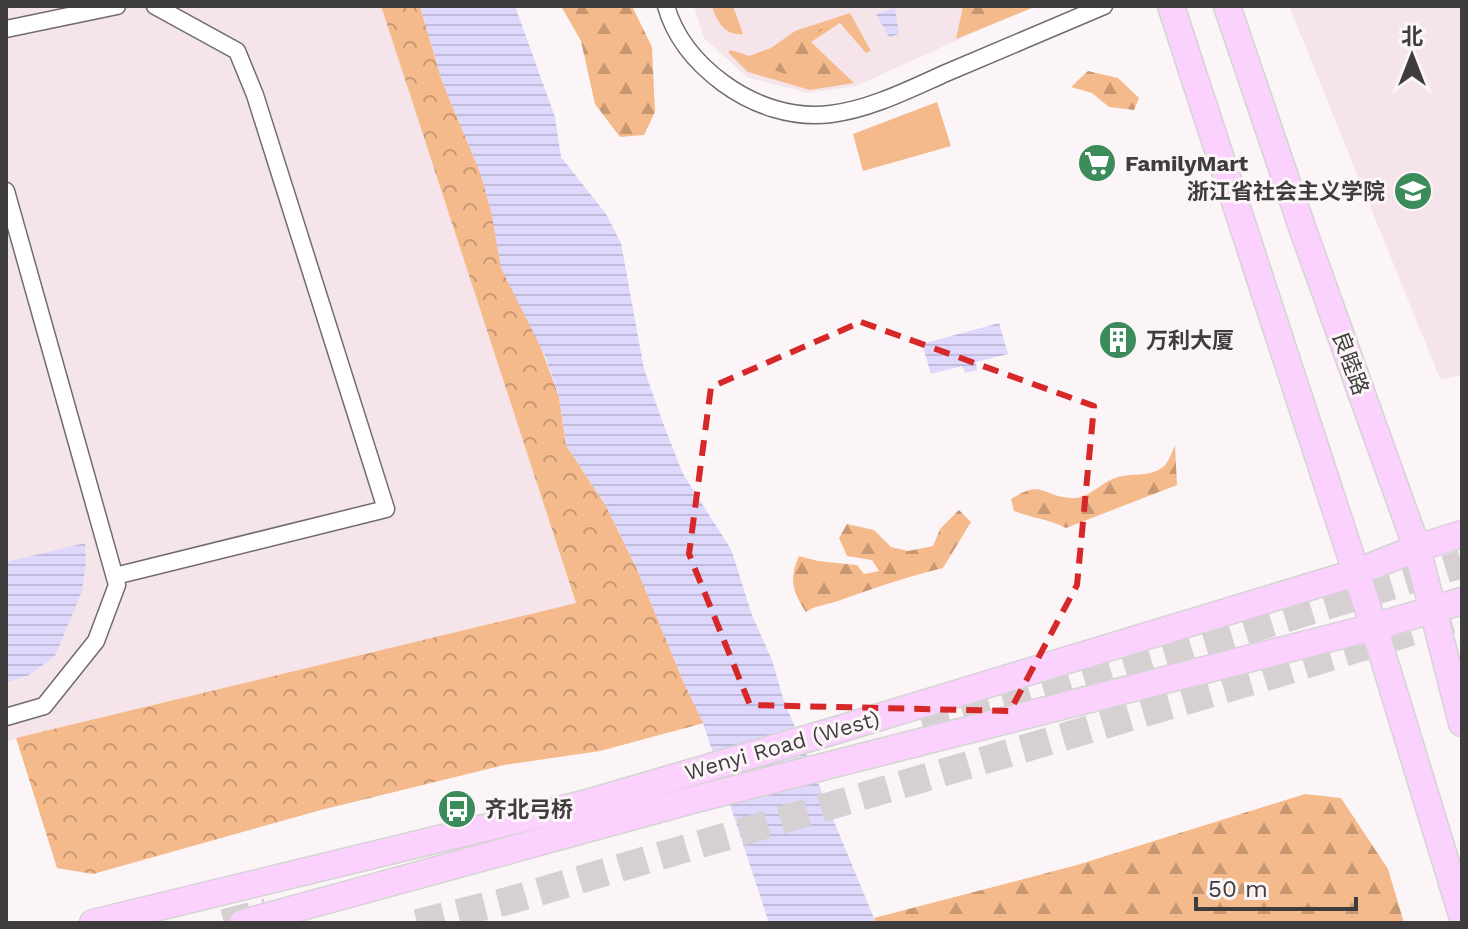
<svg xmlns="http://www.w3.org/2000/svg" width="1468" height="929" font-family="'Work Sans','Noto Sans SC',sans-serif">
  <defs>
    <pattern id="forest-firs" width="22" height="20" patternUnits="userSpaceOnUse" patternTransform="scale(2)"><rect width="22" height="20" fill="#f5ba8b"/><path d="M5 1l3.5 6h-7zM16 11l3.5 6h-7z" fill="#c89873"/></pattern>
    <pattern id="park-crowns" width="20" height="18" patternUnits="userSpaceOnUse" patternTransform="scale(2)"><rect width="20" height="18" fill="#f5ba8b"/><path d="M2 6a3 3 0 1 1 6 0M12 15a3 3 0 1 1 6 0" fill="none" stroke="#c89873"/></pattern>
    <pattern id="water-rules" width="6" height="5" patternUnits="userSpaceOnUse" patternTransform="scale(2)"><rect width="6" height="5" fill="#ded9fc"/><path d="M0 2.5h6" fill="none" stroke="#c0bbd9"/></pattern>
  </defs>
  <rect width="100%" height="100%" fill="#fcf5f7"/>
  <path fill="#f5e5ea" d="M6,6H381L576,603L6,741Z
    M694,6H1033L856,86L808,93L748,78L704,38Z
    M1289,6H1462V375L1440,379Z"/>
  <path fill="#f5ba8b" d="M712,6H733L743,34C725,36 717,22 712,6Z
    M963,6H1037L956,39Z
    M850,13L871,51L866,53L840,23L811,42L854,83L810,90L748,72L728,52L731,50L749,56L771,48L795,31Z
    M937,102L951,146L863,171L853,134Z"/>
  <path fill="url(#forest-firs)" d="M561,6H632L652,47L655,112L644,135L620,137L595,104L581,41Z
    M969,6H1021L978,23L969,22Z
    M823,29L807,42L833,69L836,80L814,83L751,63L752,58L777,52L807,30Z
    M1088,71L1118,78L1139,98L1134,110L1109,107L1092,93L1071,87Z
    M1175,445L1177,485L1066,528C1049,519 1032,518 1014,511L1011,499C1043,479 1041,496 1070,498C1088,500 1100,483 1115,478C1132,472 1149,478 1163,467C1169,462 1172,452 1175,445Z
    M959,510L971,522L943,568C906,577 871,589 835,602C824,605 815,606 806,612C792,591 789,579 799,556L818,561L857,565L864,574L879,571L872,560L847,556L839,538L847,524L874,530L891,547L908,551L933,546L940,529Z
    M1305,794L1341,798L1388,869L1404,923H876L874,918L1077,865Z"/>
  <path fill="url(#park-crowns)" d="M381,6H420L442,81L480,172L491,211L559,397L566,445L606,506L636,567L684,683L704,723L600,751L504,765L321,810L93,874L57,868L16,738L576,603Z"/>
  <path fill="url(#water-rules)" d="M420,6H515L555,117L561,157L606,214L621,243L644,369L663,423L683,474L731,549L752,615L772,660L783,698L876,923H769L703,723L684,683L636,567L606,506L566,445L559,397L545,356L501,268L491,211L480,172L442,81Z
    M895,8L899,34L889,37L876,14Z
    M999,323L1008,354L976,362L977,370L965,373L962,366L931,374L922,344Z
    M85,543L86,562L82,591L55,656L29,675L6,683V562Z"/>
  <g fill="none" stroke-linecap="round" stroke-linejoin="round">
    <path stroke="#d6d0d2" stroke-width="28" stroke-dasharray="28 14" stroke-linecap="butt" d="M924,730L1462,564
      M224,923L267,912
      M417,923L511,900L1263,678L1462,616"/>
    <defs>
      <path id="minor" d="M666,6C675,38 696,63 723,83C753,105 792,119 831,114C871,109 910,89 946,73C999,51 1051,28 1104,6
        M6,29L117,6
        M6,191L117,585L96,641L44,706L6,717
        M115,576L386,509L255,95L237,51L155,6"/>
      <path id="primary" d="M1171,6L1374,627L1462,915
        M1227,6L1303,230L1417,548L1462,723
        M93,923L587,803L830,732L1355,573L1417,548L1462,534
        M243,923L696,799L1374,627L1462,601"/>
    </defs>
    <use href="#minor" stroke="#716b6d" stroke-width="19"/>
    <use href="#primary" stroke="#d5d4d4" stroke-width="29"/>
    <use href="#minor" stroke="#fff" stroke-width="16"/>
    <use href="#primary" stroke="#fbd1fe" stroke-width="26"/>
  </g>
  <path fill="none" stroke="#d62828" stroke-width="6" stroke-dasharray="16 10" stroke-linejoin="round" d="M861,322L1094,406L1077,585L1010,711L750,705L689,554L711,387Z"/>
  <defs>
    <symbol id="supermarket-disc" viewBox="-11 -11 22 22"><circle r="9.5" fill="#3b8b5b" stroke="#fcf5f7"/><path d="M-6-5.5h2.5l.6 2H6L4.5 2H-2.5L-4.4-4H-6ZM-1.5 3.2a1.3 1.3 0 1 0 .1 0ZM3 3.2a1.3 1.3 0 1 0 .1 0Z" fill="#fff"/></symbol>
    <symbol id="school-disc" viewBox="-11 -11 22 22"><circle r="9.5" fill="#3b8b5b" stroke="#fcf5f7"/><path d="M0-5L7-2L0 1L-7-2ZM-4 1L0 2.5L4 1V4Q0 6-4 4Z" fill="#fff"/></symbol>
    <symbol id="building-disc" viewBox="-11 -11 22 22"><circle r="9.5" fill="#3b8b5b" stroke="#fcf5f7"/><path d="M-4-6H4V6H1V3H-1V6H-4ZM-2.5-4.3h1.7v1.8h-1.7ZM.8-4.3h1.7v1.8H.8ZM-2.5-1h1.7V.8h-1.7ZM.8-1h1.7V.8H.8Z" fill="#fff"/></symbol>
    <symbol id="bus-disc" viewBox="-11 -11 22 22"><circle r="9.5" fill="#3b8b5b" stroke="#fcf5f7"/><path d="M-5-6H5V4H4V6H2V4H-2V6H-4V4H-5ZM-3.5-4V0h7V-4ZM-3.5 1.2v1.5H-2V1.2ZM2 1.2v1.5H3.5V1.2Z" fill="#fff"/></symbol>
  </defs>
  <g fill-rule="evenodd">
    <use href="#supermarket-disc" x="1075" y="141" width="44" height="44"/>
    <use href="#school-disc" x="1391" y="169" width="44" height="44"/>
    <use href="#building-disc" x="1096" y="318" width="44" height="44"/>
    <use href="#bus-disc" x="435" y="787" width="44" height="44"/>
  </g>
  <g text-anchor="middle" stroke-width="6" stroke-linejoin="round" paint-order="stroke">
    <g font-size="22" font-weight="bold" fill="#3f3c3d" stroke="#fcf5f7" text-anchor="start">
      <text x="1125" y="171">FamilyMart</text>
      <text x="1385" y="199" text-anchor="end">浙江省社会主义学院</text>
      <text x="1146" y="348">万利大厦</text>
      <text x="485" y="817">齐北弓桥</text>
    </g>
    <g font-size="22" fill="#3f3c3d" stroke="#fcf5f7">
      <text transform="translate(1351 363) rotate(70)" y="8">良睦路</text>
      <text transform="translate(782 745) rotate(-16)" y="8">Wenyi Road (West)</text>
    </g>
  </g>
  <rect width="1468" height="929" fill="none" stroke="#3f3c3d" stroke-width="16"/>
  <g transform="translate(1412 56)" stroke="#fcf5f7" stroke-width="6" paint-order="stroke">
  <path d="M0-6L14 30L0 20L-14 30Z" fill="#3f3c3d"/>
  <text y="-12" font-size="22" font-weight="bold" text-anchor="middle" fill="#3f3c3d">北</text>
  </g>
  <path d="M1196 897v12h160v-12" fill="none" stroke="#3f3c3d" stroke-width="4"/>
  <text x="1208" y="897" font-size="24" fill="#3f3c3d" stroke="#fcf5f7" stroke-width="6" paint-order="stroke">50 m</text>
</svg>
